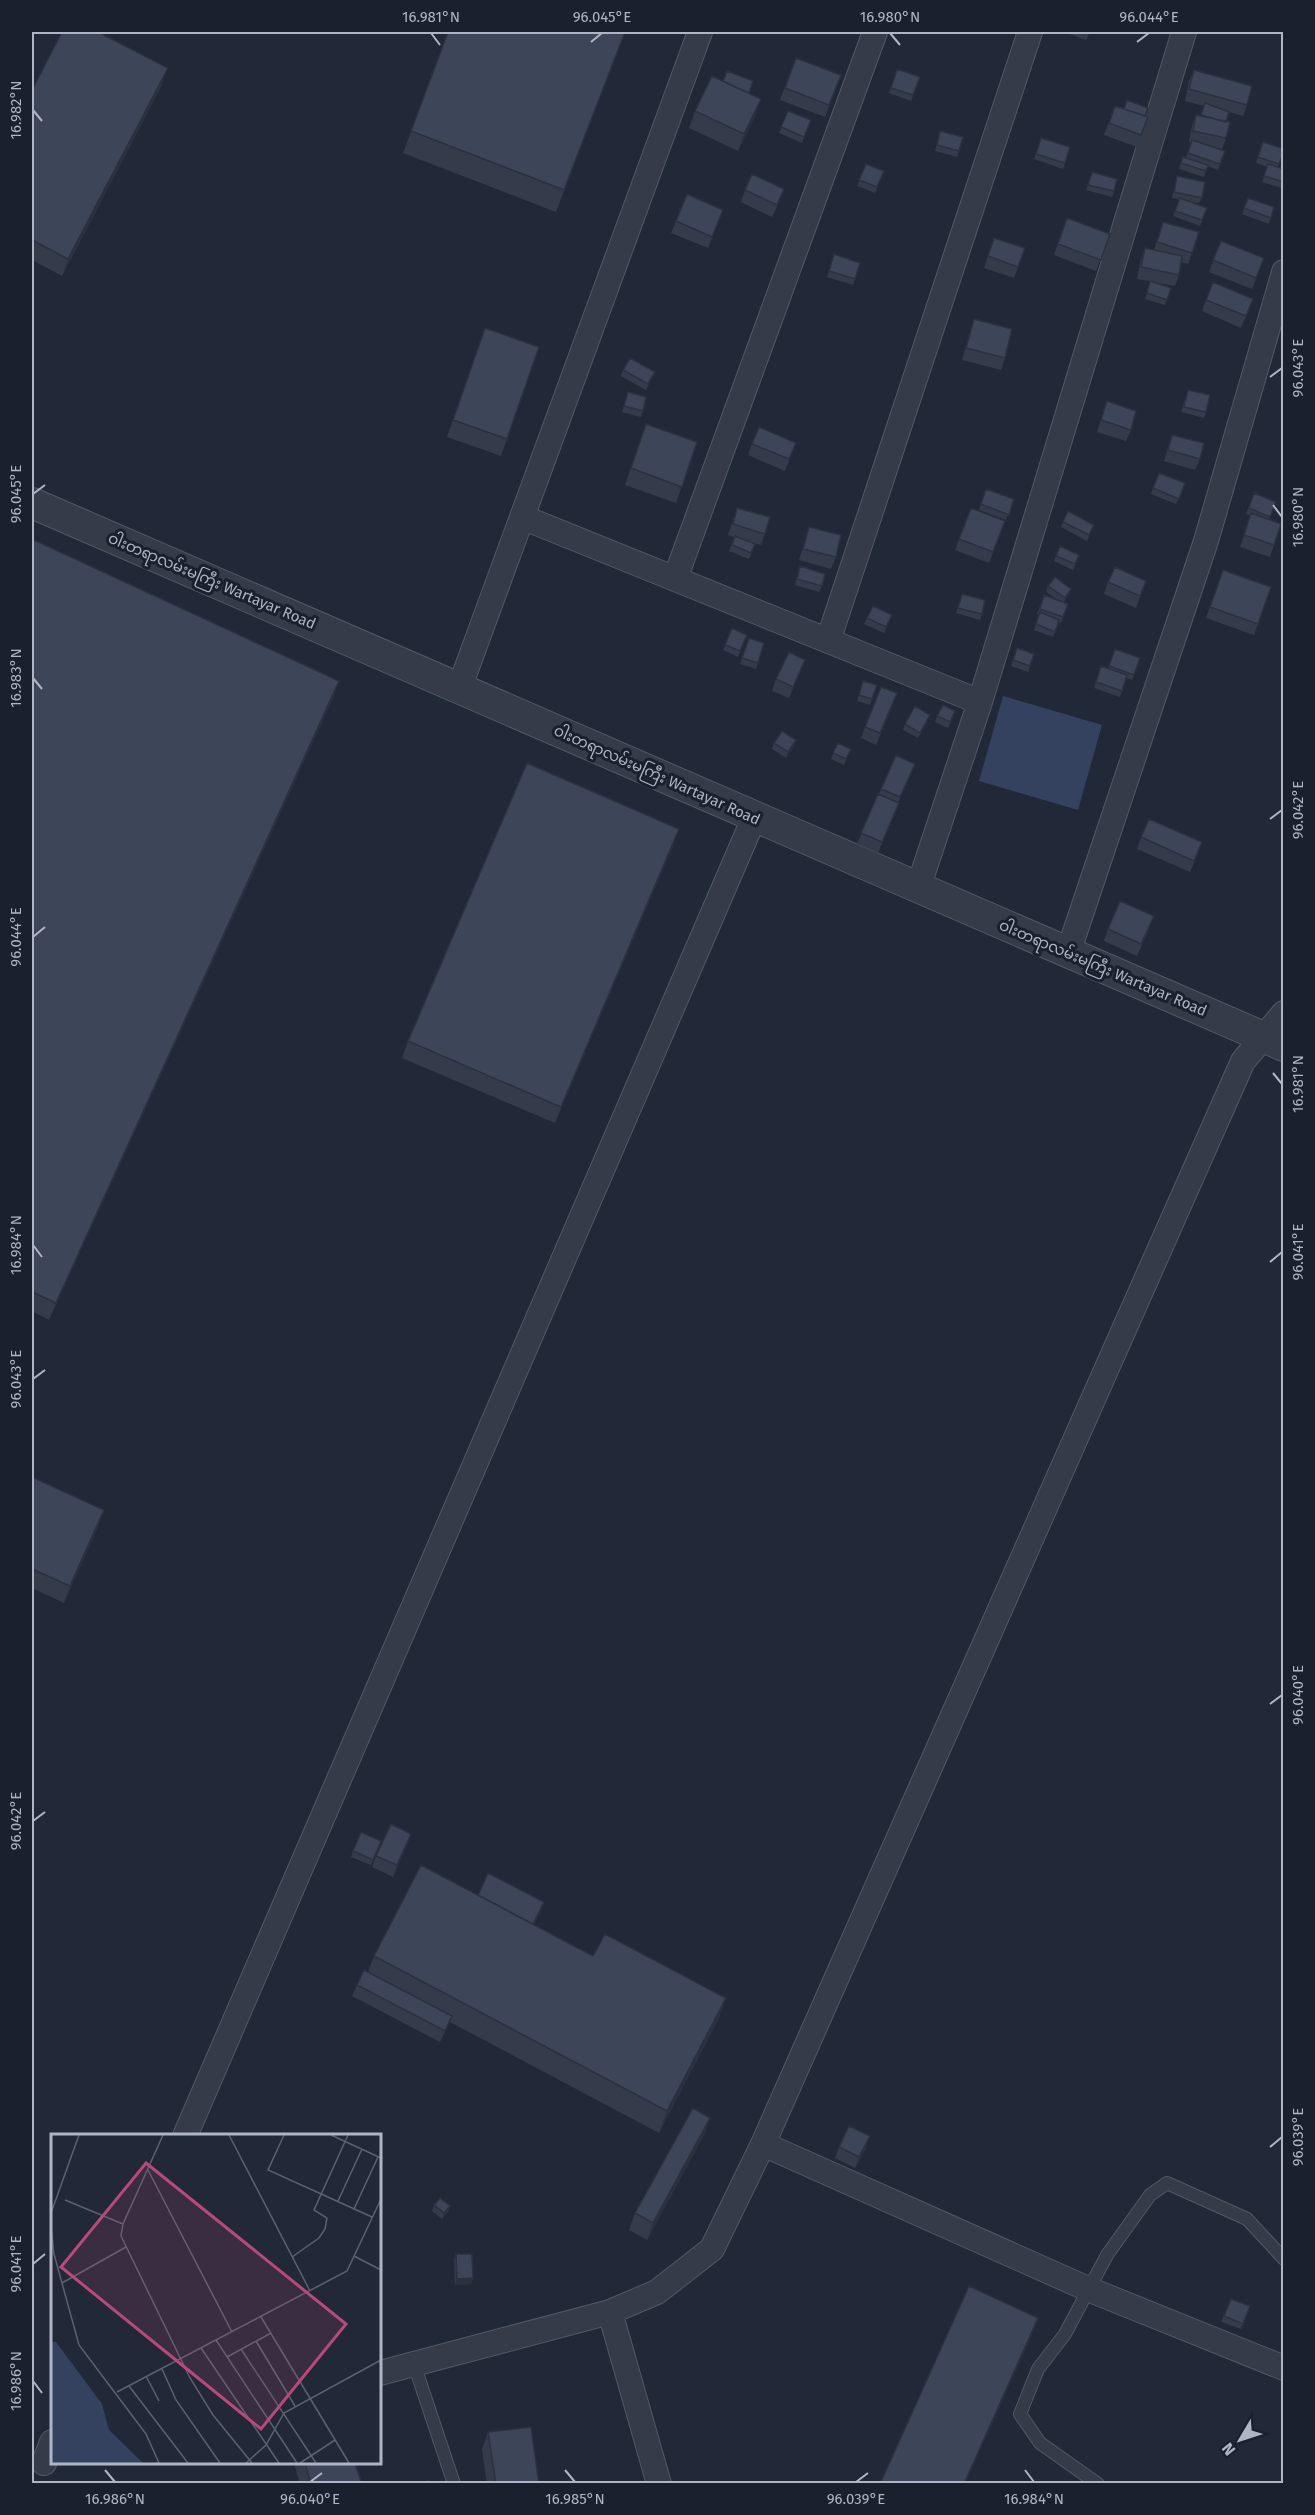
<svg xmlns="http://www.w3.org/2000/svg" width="1315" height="2515" font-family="'Fira Sans','Noto Sans Myanmar',sans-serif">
  <rect width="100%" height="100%" fill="#212938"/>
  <path fill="#35425f" d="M1003,696L1102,725L1078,810L979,781Z"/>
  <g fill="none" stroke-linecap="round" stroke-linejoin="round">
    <defs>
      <path id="service" d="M414,2364L454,2484
        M1098,2484L1040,2443L1020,2414L1038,2369L1065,2334L1107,2255L1150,2195L1167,2183L1247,2219L1284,2259"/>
      <path id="minor" d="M522,517L980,702
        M675,579L875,32
        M828,641L1030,32
        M459,689L700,32
        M918,888L980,702L1184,32
        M1068,953L1206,541L1284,272
        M185,2136L754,818
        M763,2144L1088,2289L1284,2368
        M610,2312L659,2484
        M380,2373L610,2312L657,2292L712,2249L763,2144L1243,1061L1284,1013
        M44,2463L52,2442"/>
      <path id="tertiary" d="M32,503L1284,1046"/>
    </defs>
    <use href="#service" stroke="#525866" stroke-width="14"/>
    <use href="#minor" stroke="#525866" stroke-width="26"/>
    <use href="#tertiary" stroke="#525866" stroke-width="32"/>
    <use href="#service" stroke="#353b48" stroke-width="12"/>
    <use href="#minor" stroke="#353b48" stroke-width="24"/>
    <use href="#tertiary" stroke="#353b48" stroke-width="30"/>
  </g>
  <path fill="#343c4c" d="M448,32H625L556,212L403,153Z
    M1064,32H1090L1086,40Z
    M796,58L841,75L825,117L780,100Z
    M897,69L920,77L911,101L889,93Z
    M1194,70L1247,105L1243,116L1229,112L1226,122V138L1222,149L1217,148L1225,151L1218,170L1207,166L1204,177L1179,169L1183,157H1186L1191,143L1189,142L1192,126L1196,115L1200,116L1204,106L1185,101L1189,81Z
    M162,85L62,276L32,260V90Z
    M749,93L761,99L755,116L738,151L689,128L695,111Z
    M1115,106L1148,117L1137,147L1104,135Z
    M788,111L811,120L802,143L779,133Z
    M940,131L959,151L957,157L935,151Z
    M1041,138L1070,147L1063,169L1034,159Z
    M1263,142L1284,152L1278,167L1284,169V184L1282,188L1262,182L1267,167L1256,163Z
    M866,164L884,171L875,193L857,186Z
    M1092,172L1114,191L1112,197L1086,190Z
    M1177,176L1202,198L1199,203L1190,202L1207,208L1200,226L1173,216L1179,199L1172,198Z
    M745,190L780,200L772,217L741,202Z
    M1248,198L1274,207L1269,224L1242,214Z
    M723,210L708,248L671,233L676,221Z
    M1067,218L1110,234L1096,271L1054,255Z
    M1163,222L1192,253L1188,264L1181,262L1179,275L1175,286L1153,282L1171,288L1165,305L1145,299L1150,281L1137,279L1141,259L1145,248L1154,250Z
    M994,238L1025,248L1014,278L984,268Z
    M1221,241L1264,258L1252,289L1209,272Z
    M834,254L860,263L853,285L827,277Z
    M1253,299L1241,328L1202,311L1206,300Z
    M974,319L1005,358L1001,370L962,360L970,331Z
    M485,328L539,347L501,456L447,437Z
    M623,370L655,372L646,390L621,376Z
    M1188,390L1206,412L1204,418L1181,412Z
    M628,392L643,411L641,417L622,412Z
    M1107,401L1131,430L1126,441L1097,432Z
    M646,424L697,442L676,503L625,485Z
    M1172,435L1200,459L1195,470L1164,461Z
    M796,443L785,471L748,455L752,444Z
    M1185,483L1176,504L1151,494L1153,488Z
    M986,489L1014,499L1006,520L979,510Z
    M1254,493L1276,502L1269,520L1281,524L1270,557L1240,547L1251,516L1246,514Z
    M737,508L765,534L761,545L753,543L755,544L749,559L729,551L734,537L728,535Z
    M971,508L1005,521L989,563L955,550Z
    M1063,522L1094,525L1087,541L1061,527Z
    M809,527L836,557L831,569L799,560Z
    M32,539L339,681L333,698L49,1320L32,1311Z
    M1060,546L1079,555L1073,570L1054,561Z
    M800,566L822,586L819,592L795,585Z
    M1223,570L1271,587L1254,635L1206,618Z
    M1146,581L1136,608L1104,594L1108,582Z
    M1048,586L1071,589L1069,595L1064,602L1068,604L1061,623L1059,622L1053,637L1034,630L1039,615L1037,614L1044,595L1056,599L1046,592Z
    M962,594L982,614L980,620L956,613Z
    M892,615L884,633L864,624L867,618Z
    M747,635L738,657L723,650L725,645Z
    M749,638L758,663L756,669L740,664Z
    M1017,648L1034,654L1028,672L1011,666Z
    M1115,649L1140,658L1132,680L1126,678L1120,697L1094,688L1101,666L1108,669Z
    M805,660L789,698L772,691L776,679Z
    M863,681L877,685L870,705L857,701Z
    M893,705L876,745L861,738L865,727Z
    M937,716L953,717L948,728L935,722Z
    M928,721L918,738L903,730L905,724Z
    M796,740L794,746L786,758L772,749L774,743Z
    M838,743L851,749L844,765L831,759Z
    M911,775L898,803H899L895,814L878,853L857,844L881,789Z
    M1141,837L1198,853L1190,872L1137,849Z
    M673,846L555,1123L402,1058L408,1041Z
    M1150,927L1137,956L1104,941L1108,929Z
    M32,1477L104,1510L98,1527L64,1603L32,1588Z
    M411,1834L407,1845L393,1877L372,1867L376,1856Z
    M379,1847L371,1865L351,1857L353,1851Z
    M478,1895L540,1913L534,1924L593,1956L726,1998L718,2020L659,2133L450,2022L440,2042L352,1996L357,1985L368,1972L374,1956Z
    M710,2118L704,2135L647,2240L629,2230L635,2213Z
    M839,2147L866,2148L855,2168L835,2158Z
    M434,2205L450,2206L448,2212L442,2219L432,2211Z
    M456,2254L473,2278L471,2284L455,2285L454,2260Z
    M1231,2299L1250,2306L1241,2329L1221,2322Z
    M488,2432L539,2484H487L482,2449Z
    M294,2463H355L362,2484H300Z"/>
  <path fill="#2b313e" d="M168,68L162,85L62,276L68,259Z
    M761,99L755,116L738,151L744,134Z
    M1071,589L1069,595L1063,604L1065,598Z
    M805,660L801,671L789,698L793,687Z
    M339,681L333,698L49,1320L56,1303Z
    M796,740L794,746L786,758L788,752Z
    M915,764L911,775L895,809L900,797Z
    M899,803L895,814L878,853L882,842Z
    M679,829L673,846L555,1123L561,1107Z
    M104,1510L98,1527L64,1603L70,1586Z
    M411,1834L407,1845L393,1877L397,1865Z
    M544,1902L540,1913L527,1939L531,1928Z
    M726,1998L718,2020L659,2133L667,2111Z
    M452,2016L448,2027L440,2042L445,2031Z
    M710,2118L704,2135L647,2240L653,2223Z
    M870,2136L866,2148L855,2168L859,2157Z
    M450,2206L448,2212L442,2219L444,2213Z
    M473,2278L471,2284L455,2285L457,2279Z
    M1038,2318L1030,2340L965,2484H964Z"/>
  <path fill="#3d4658" stroke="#2b313e" stroke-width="1.5" d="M62,32H98L168,68L68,259L32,240V90Z
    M448,32H625L564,190L411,131Z
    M796,58L841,75L829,105L785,88Z
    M897,69L920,77L913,95L891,88Z
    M1194,70L1252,86L1247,105L1189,89Z
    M727,71L753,81L749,93L723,81Z
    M712,76L761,99L744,134L695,111Z
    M1127,100L1148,108L1145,116L1124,109Z
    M1205,103L1229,112L1226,122L1201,115Z
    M1115,106L1148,117L1141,135L1109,123Z
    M788,111L811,120L804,137L781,127Z
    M1196,115L1230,122L1226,138L1193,131Z
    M940,131L963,137L959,151L937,145Z
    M1041,138L1070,147L1065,163L1036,154Z
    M1192,140L1225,151L1220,164L1188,153Z
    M1263,142L1284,149V152L1279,164L1258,157Z
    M1183,157L1208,165L1206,171L1181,163Z
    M866,164L884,171L877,187L859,180Z
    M1268,164L1284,169V182L1264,176Z
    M1092,172L1117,179L1114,191L1088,185Z
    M752,174L784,189L777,205L745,190Z
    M1177,176L1205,182L1202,198L1174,192Z
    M687,194L723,210L712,237L676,221Z
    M1180,198L1207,208L1202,220L1175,211Z
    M1248,198L1274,207L1271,218L1244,208Z
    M1067,218L1110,234L1101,260L1058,244Z
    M1163,222L1199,232L1192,253L1157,242Z
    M994,238L1025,248L1018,267L988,256Z
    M1221,241L1264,258L1256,278L1213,260Z
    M1145,248L1182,256L1179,275L1141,267Z
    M834,254L860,263L855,279L829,271Z
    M1150,281L1171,288L1167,300L1147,293Z
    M1213,282L1253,299L1246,316L1206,300Z
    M974,319L1012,329L1005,358L966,348Z
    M485,328L539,347L507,439L453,420Z
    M630,358L655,372L648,384L623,370Z
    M1188,390L1210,395L1206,412L1184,407Z
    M628,392L646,397L643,411L624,406Z
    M1107,401L1136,411L1131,430L1101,420Z
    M646,424L697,442L682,487L631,468Z
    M759,427L796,443L789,459L752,444Z
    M1172,435L1204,443L1200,459L1168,450Z
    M1159,473L1185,483L1179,499L1153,488Z
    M986,489L1014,499L1009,515L981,504Z
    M1254,493L1276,502L1270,517L1249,508Z
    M737,508L770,517L765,534L733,524Z
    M971,508L1005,521L993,552L959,539Z
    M1068,511L1094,525L1089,535L1063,522Z
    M1251,513L1281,524L1274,545L1244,535Z
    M809,527L841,535L836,557L803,549Z
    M735,536L755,544L751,553L732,545Z
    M32,539L339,681L56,1303L32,1292Z
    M1060,546L1079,555L1075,564L1056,556Z
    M800,566L825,574L822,586L797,579Z
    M1115,567L1146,581L1140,596L1108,582Z
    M1223,570L1271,587L1258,624L1210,607Z
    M1055,577L1071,589L1065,598L1048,586Z
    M962,594L985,600L982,614L958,608Z
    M1044,595L1068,604L1063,617L1040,609Z
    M873,606L892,615L886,627L867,618Z
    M1040,612L1059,620L1055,632L1036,624Z
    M732,628L747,635L740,651L725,645Z
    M749,638L764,643L758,663L742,658Z
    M1017,648L1034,654L1030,666L1013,660Z
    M1115,649L1140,658L1134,675L1109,666Z
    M789,652L805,660L793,687L776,679Z
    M1101,666L1127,675L1122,691L1096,682Z
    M863,681L877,685L872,699L859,695Z
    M881,687L897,693L880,733L865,727Z
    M943,705L955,711L950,722L937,716Z
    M915,706L930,715L920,733L905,724Z
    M782,731L796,740L788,752L774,743Z
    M838,743L851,749L846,759L833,753Z
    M896,755L915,764L900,797L881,789Z
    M527,763L679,829L561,1107L408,1041Z
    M878,794L899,803L882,842L861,833Z
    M1149,819L1202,842L1194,861L1141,837Z
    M1120,901L1154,916L1141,944L1108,929Z
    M32,1477L104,1510L70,1586L32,1569Z
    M391,1824L411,1834L397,1865L376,1856Z
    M361,1832L381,1841L373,1860L353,1851Z
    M421,1865L593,1956L605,1934L726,1998L667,2111L374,1956Z
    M488,1873L544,1902L533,1924L478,1895Z
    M364,1970L452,2016L445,2031L357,1985Z
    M693,2108L710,2118L653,2223L635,2213Z
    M849,2126L870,2136L859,2157L839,2147Z
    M440,2198L450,2206L444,2213L434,2205Z
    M456,2254H472L473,2278L457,2279Z
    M969,2286L1038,2318L964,2484H880Z
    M1231,2299L1250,2306L1243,2324L1224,2316Z
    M531,2427L539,2484H496L488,2432Z
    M305,2463H355L362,2484H311Z
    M429,2480L430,2484H418Z"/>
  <path fill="none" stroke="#afb5c5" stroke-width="2" d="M431,33L440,45M890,33L900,45M591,42L602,33M1137,42L1149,33M33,110L42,121M1270,377L1282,368M33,494L45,485M1273,505L1282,517M33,678L42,689M1270,819L1282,810M33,937L45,927M1273,1073L1282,1084M33,1245L42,1257M1270,1262L1282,1252M33,1379L45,1370M1270,1704L1282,1695M33,1821L45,1812M1270,2147L1282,2137M33,2264L45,2254M33,2381L42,2393M105,2470L115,2482M565,2470L575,2482M1025,2470L1034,2482M310,2482L322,2473M856,2482L868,2473"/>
  <g text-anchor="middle" stroke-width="6" stroke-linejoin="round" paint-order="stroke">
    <g font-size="15" fill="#afb5c5" stroke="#1a202d">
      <text transform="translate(212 581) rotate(23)" y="5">ဝါးတရာလမ်းမကြီး Wartayar Road</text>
      <text transform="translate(657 775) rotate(24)" y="5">ဝါးတရာလမ်းမကြီး Wartayar Road</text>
      <text transform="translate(1103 968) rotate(23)" y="5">ဝါးတရာလမ်းမကြီး Wartayar Road</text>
    </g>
  </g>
  <g transform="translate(51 2134)">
    <rect width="330" height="330" fill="#212938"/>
    <path d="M0,208H5L51,270L58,296L92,329H0Z" fill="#35425f"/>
    <path fill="none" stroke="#5a6170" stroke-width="1.5" d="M112,1L72,90L70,102L139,244L162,281L201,329M178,1L259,157M233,1L217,36L321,83M280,1L330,24M97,36L181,198M14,66L72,90M287,67L311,15M303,75L327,23M0,79L28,1M0,93L3,120L28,211L95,300L108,329M303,122L330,136M241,123L268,104L274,95L276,84L263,76L297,1M11,149L75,113M210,183L298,329M165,206L246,329M205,207L244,272M150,214L228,329M190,215L265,329M176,223L220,199M111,235L125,266L169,329M95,242L108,267M78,252L137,329M66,258L296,137L330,65M195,329L215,311L233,279L330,226M249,329L284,306"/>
    <path fill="#bc477b" fill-opacity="0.15" stroke="#bc477b" stroke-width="3" d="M95,29L295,190L210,295L10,133Z"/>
    <rect width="330" height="330" fill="none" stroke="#afb5c5" stroke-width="3"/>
  </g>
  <rect width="1315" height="2515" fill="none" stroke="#1a202d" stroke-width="66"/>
  <g transform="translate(1240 2440) rotate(231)" stroke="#1a202d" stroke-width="4.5" paint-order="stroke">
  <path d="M0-4.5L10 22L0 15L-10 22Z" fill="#afb5c5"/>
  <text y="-9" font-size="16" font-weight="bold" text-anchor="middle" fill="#afb5c5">N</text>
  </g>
  <rect x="33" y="33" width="1249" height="2449" fill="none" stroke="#afb5c5" stroke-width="2"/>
  <g font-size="15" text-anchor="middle" fill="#afb5c5">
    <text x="431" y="22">16.981°N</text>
    <text x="602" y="22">96.045°E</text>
    <text x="890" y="22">16.980°N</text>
    <text x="1149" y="22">96.044°E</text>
    <text transform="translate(16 110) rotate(-90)" y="5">16.982°N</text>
    <text transform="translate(1298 368) rotate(-90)" y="5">96.043°E</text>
    <text transform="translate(16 494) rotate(-90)" y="5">96.045°E</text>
    <text transform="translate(1298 517) rotate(-90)" y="5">16.980°N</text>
    <text transform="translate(16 678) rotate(-90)" y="5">16.983°N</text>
    <text transform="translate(1298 810) rotate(-90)" y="5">96.042°E</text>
    <text transform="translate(16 937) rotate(-90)" y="5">96.044°E</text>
    <text transform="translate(1298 1084) rotate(-90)" y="5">16.981°N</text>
    <text transform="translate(16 1245) rotate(-90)" y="5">16.984°N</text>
    <text transform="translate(1298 1252) rotate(-90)" y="5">96.041°E</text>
    <text transform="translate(16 1379) rotate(-90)" y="5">96.043°E</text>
    <text transform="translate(1298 1695) rotate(-90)" y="5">96.040°E</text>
    <text transform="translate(16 1821) rotate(-90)" y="5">96.042°E</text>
    <text transform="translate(1298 2137) rotate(-90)" y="5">96.039°E</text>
    <text transform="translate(16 2264) rotate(-90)" y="5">96.041°E</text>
    <text transform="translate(16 2381) rotate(-90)" y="5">16.986°N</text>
    <text x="115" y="2504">16.986°N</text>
    <text x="310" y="2504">96.040°E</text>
    <text x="575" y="2504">16.985°N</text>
    <text x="856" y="2504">96.039°E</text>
    <text x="1034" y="2504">16.984°N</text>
  </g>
</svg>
